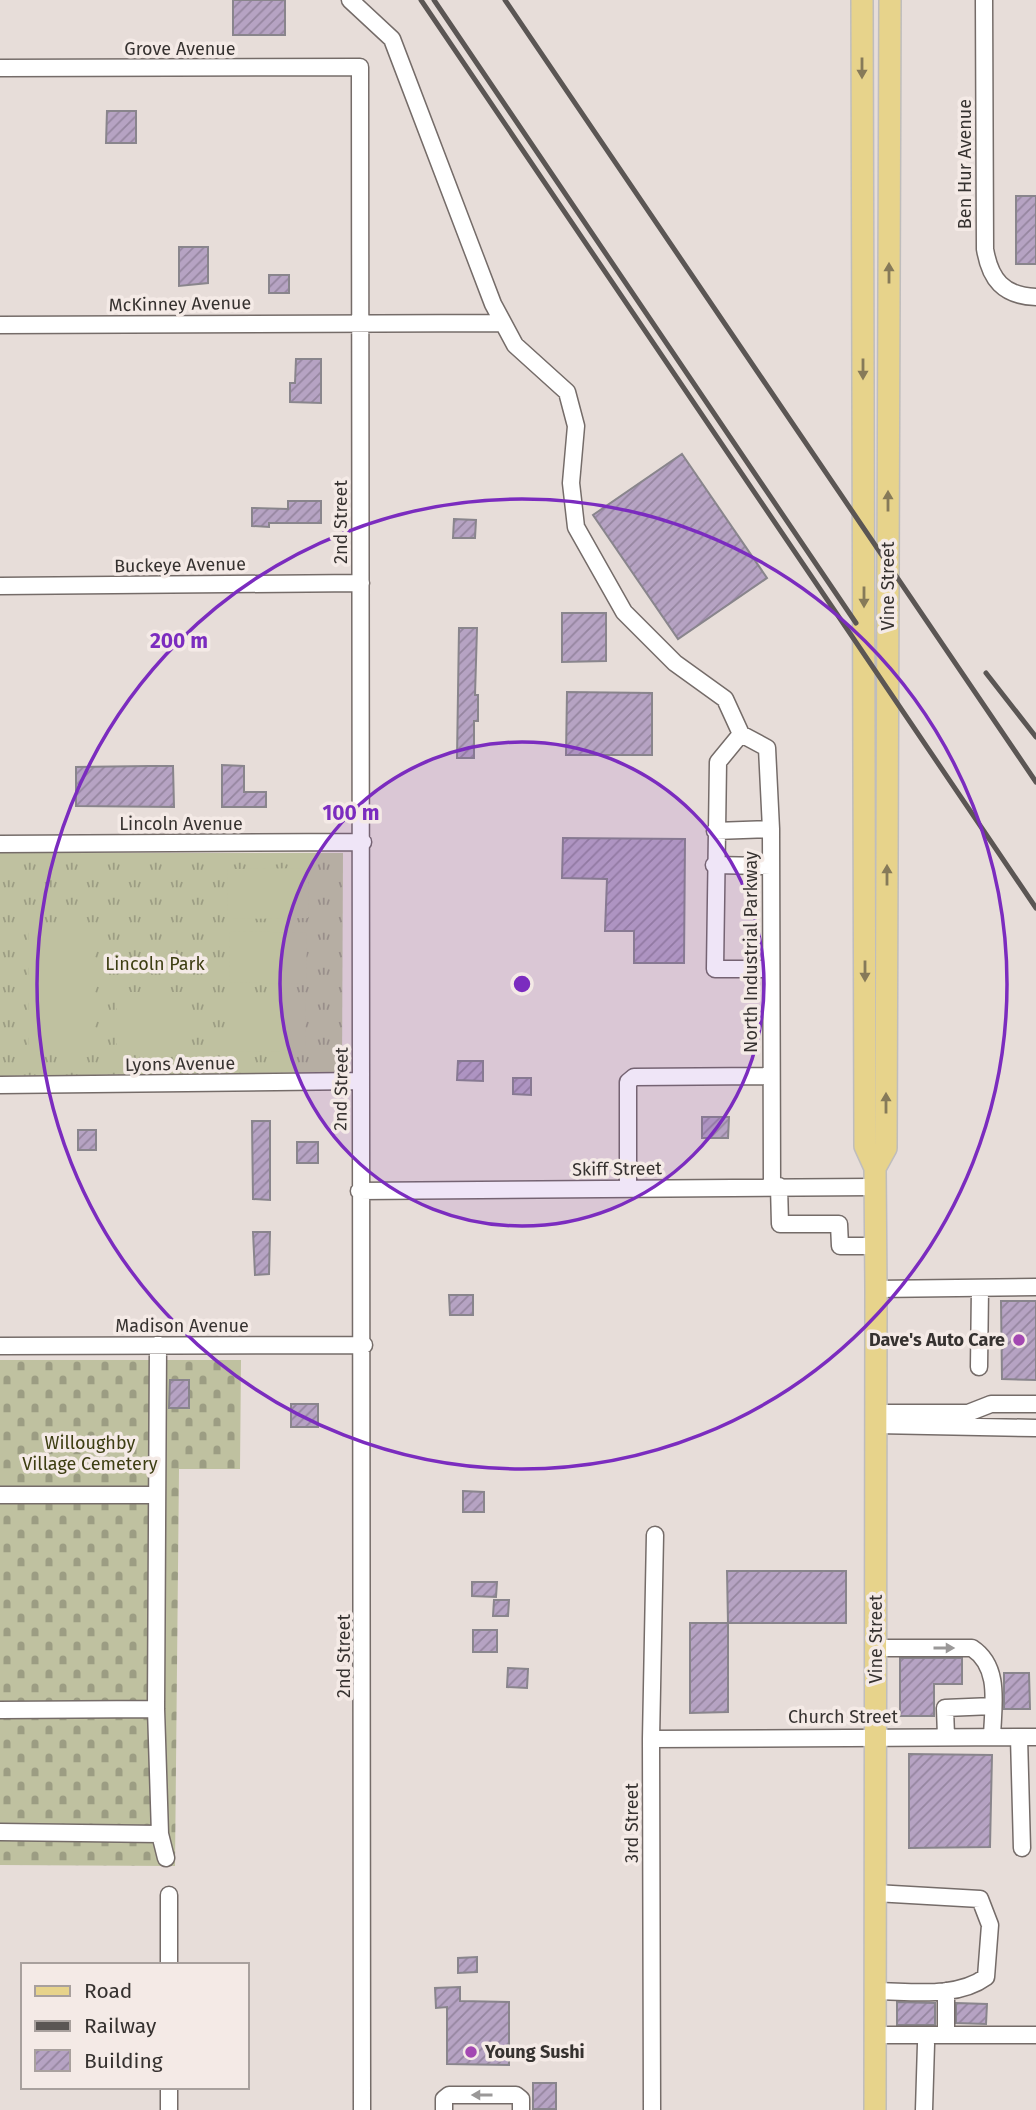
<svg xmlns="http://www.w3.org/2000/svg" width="1036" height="2110" font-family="'Fira Sans',sans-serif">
  <defs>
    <pattern id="grass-tufts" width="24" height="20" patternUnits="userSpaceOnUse" patternTransform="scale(1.75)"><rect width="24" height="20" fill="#bfc1a0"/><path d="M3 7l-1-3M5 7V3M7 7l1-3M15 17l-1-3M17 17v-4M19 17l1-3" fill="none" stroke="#9c9d83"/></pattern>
    <pattern id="cemetery-stones" width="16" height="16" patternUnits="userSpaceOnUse" patternTransform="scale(1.75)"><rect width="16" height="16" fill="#bfc1a0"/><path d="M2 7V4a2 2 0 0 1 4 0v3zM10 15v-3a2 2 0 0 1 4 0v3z" fill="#9c9d83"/></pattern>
    <pattern id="building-hatch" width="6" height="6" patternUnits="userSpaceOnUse" patternTransform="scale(1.75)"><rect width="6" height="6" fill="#b6a3c3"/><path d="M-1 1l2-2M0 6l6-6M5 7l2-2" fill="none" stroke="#95859f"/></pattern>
  </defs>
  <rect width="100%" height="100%" fill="#e7ddd9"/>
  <path fill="url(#grass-tufts)" d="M0,853H343L342,1072L0,1076Z"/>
  <path fill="url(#cemetery-stones)" d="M0,1360H241L240,1469H179L175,1866L0,1865Z"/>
  <path fill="#bfc1a0" d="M309,868L308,918L228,919L227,869Z
    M29,924H94V1054H29Z
    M230,931L307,933L306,984L229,982Z
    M117,992H184V1051H117Z
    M228,994H306L305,1052L228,1051Z"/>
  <path fill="url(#building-hatch)" stroke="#89858c" stroke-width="2" d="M233,0H285V35H233Z
    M107,111H136V143H106Z
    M1016,196H1036V264H1016Z
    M179,247H208V283L179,286Z
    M269,275H289V293H269Z
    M296,359H321V403L290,402V383H295Z
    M682,454L767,578L678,639L593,515Z
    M288,501H321V523H269V527L252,526V508L288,509Z
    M454,519L476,520L475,538H453Z
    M562,613H606V661L562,662Z
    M459,628H477L475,695H478V721H474V758H457Z
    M567,692L652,693V755H566Z
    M222,765L244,766V792H266V807H222Z
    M150,766H173L174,807L76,806V767Z
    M563,838L685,839L684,963H634V931H605L607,879L562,878Z
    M458,1061H483V1081L457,1080Z
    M513,1078H531V1095L513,1094Z
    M702,1117H729L728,1138H702Z
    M252,1121H270V1200L253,1199Z
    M78,1130H96V1150H78Z
    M297,1142H318V1163H297Z
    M253,1232H270L269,1274L255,1275Z
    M449,1295H473V1315H450Z
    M1001,1301H1036V1380L1002,1379Z
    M170,1380H189V1408H169Z
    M291,1404H318V1427H291Z
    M463,1491L484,1492V1512H463Z
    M727,1571H846V1623H728Z
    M472,1582H497L496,1597L472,1596Z
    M494,1600H509L508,1616H493Z
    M690,1623H728V1712L690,1713Z
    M473,1630H497V1652H473Z
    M900,1658H962V1684H934V1716H900Z
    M508,1668L528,1669L527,1688L507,1687Z
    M1004,1673H1029L1030,1709H1004Z
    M909,1754L992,1755L990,1847L909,1848Z
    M477,1957V1972L458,1973V1958Z
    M460,1987V2001L509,2002V2065L447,2064V2007L436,2008L435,1988Z
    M897,2002L935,2003V2025H897Z
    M956,2003L987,2004L986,2024L956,2023Z
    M533,2083H556V2109H533Z"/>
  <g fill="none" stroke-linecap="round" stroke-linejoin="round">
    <defs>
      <path id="minor" d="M350,0L392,39L493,304L515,345L567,392L576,426L571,483L576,527L624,612L675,663L725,699L741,734
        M984,0L985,249C990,279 1003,296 1036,297
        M0,68L360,67L362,2110
        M0,325L503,323
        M0,586L361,583
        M741,734L767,748L771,829L772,1186
        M741,734L718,762L715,969H770
        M715,831L771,829
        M0,844L363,842
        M714,865L770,866
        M0,1085L360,1081
        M779,1186L780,1224H839L840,1246H875
        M628,1188V1082L634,1077L770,1076
        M359,1191L874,1187
        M876,1289L1036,1287
        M158,1345L156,1709L160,1834L166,1858
        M0,1346L364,1345
        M979,1367L980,1288
        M876,1413H968L991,1404H1036
        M876,1425L1036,1428
        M0,1495H157
        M876,1648H972C1001,1667 993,1705 992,1737
        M0,1710L156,1709
        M946,1736L945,1708L993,1706
        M1019,1737L1022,1848
        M651,1739L1036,1737
        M0,1832L160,1834
        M169,1965V1895
        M875,1991C910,1991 956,1999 986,1977L990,1925L980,1899L875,1893
        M946,1991V2034
        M875,2035H1036
        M169,2110V2087
        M444,2110V2099L449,2095H516L521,2099V2110
        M652,2110L651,1739L655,1535
        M924,2110L926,2044"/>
      <path id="major" d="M862,0L865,1146L875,1168L876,1289L875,2110
        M875,1168L886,1148L890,0"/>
    </defs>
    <use href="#minor" stroke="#756c69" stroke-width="19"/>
    <use href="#major" stroke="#bfbdbd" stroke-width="24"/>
    <use href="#minor" stroke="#fff" stroke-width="16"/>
    <use href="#major" stroke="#e7d38b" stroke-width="21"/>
    <path stroke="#5b5654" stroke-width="5" d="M421,0L1036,908
      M434,0L856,623
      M505,0L1036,782
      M986,673L1036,737"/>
  </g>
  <defs><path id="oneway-solid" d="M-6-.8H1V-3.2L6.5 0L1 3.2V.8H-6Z" transform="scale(1.75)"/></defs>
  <g fill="#867a59">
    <use href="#oneway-solid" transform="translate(862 68) rotate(90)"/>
    <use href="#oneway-solid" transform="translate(889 273) rotate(-90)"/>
    <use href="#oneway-solid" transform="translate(863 369) rotate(90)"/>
    <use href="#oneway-solid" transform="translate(888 501) rotate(-90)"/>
    <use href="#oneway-solid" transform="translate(864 597) rotate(90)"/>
    <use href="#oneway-solid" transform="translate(887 875) rotate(-90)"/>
    <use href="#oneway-solid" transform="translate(865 971) rotate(90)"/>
    <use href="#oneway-solid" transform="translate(886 1103) rotate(-90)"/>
  </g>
  <g fill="#9a9898">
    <use href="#oneway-solid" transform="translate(944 1648)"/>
    <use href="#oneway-solid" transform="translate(482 2095) rotate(-180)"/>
  </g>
  <circle cx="522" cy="984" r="242" fill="#7b2cbf" fill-opacity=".12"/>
  <g fill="none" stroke="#7b2cbf" stroke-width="3.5">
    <circle cx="522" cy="984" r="242"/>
    <circle cx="522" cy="984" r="485"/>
  </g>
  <g fill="#a348b2" stroke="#f4eae6" stroke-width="2.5">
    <circle cx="1019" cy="1340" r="7"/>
    <circle cx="471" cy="2052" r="7"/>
  </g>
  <g text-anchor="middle" stroke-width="7" stroke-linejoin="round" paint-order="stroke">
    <g font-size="18" fill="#363230" stroke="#f4eae6">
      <text x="180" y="55">Grove Avenue</text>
      <text transform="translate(965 164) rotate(-90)" y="6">Ben Hur Avenue</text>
      <text transform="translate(180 304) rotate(-1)" y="6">McKinney Avenue</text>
      <text transform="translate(341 522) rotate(-90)" y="6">2nd Street</text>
      <text transform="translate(180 565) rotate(-1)" y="6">Buckeye Avenue</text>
      <text transform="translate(888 586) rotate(-90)" y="6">Vine Street</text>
      <text x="181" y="830">Lincoln Avenue</text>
      <text transform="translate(751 952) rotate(-90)" y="6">North Industrial Parkway</text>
      <text transform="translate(180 1064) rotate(-1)" y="6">Lyons Avenue</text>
      <text transform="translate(341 1089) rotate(-89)" y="6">2nd Street</text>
      <text transform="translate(617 1169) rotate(-1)" y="6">Skiff Street</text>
      <text x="182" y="1332">Madison Avenue</text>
      <text transform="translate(876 1639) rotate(-90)" y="6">Vine Street</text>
      <text transform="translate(344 1656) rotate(-90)" y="6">2nd Street</text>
      <text x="843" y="1723">Church Street</text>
      <text transform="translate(632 1823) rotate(-90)" y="6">3rd Street</text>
    </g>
    <g font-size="18" fill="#3d3e12" stroke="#f4eae6">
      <text x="155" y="970">Lincoln Park</text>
      <text x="90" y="1449">Willoughby<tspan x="90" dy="21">Village Cemetery</tspan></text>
    </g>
    <g font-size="18" font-weight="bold" fill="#363230" stroke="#f4eae6" text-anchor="end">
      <text x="1005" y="1346">Dave's Auto Care</text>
      <text x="485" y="2058" text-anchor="start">Young Sushi</text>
    </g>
  </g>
  <circle cx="522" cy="984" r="10" fill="#7b2cbf" stroke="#f4eae6" stroke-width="3.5"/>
  <g font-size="21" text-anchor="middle" font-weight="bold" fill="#7b2cbf" stroke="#f4eae6" stroke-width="7" stroke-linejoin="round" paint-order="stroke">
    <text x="179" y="648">200 m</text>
    <text x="351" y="820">100 m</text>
  </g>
  <rect x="21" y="1963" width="228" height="126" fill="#f4eae6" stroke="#a8a09d" stroke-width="2"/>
  <rect x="35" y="1986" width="35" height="10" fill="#e7d38b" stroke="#a8a09d" stroke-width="2"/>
  <text x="84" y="1998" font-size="21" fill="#363230">Road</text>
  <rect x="35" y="2021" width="35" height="10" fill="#5b5654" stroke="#a8a09d" stroke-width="2"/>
  <text x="84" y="2033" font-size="21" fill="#363230">Railway</text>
  <rect x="35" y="2050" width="35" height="21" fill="url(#building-hatch)" stroke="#a8a09d" stroke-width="2"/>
  <text x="84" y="2068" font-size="21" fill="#363230">Building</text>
</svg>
